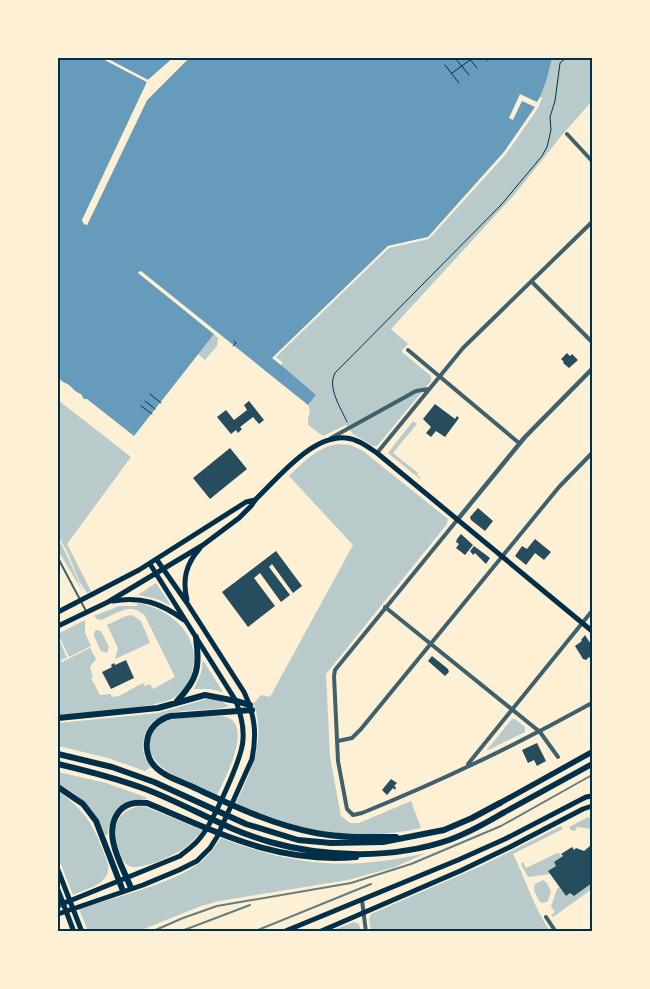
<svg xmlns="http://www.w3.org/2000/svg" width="650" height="989" font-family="Barlow,sans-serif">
  <rect width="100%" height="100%" fill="#fdf0d5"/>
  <path fill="#b9caca" d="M551,58H592V101L562,135L514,195L391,329L408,344L402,350V352L431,376V381L377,446H373L353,434L346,425L323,436L308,425V419L310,411L308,405L316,395L272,358L536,107L546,82Z
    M214,334L218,338L217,346L205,360L198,354Z
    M58,400L131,457L67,544L91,591L87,593L79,581L67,551L58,536V409L60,406L58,404Z
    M413,421L417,424L393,453L418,473L417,475L421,478L420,479L388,453Z
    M338,444L350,445L363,451L448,519L447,524L326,674L330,757L341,816L350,823H359L411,801L421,828C372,840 316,834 268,818C257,814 247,808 236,803C251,771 267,739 253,703L255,702L261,695L270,697L353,545L289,476C304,462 317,447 338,444Z
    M58,539C69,556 75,576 84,594L58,550Z
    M156,583L170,604L169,605L157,599L138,595Z
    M137,603C168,608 200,633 193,668C191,679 184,690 175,697C156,709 82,714 58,715V637L67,658L62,659L60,663L90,648L96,659L90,667L93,677L91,678L100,695L111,694L112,697L119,696L143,683L145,686L150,684L153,689L175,677L145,616C130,601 117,614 101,620L97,619L94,616L119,606H137Z
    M132,615L141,621L150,643L115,659L118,648L107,625L126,616Z
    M85,620V633L91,646L69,657L58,634Z
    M96,630L101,631L109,647L107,653L101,651L94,636V633Z
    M203,660L223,692L210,689H194L201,673Z
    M207,699L219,700L229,706C203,715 153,701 144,738C141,749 144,758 151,767L145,771L108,758L58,746V723L158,713Z
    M221,716C257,719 225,778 217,795C196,785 144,770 150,740C152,731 158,724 167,721C180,716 207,717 221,716Z
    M512,719H515L525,727V732L486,751Z
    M58,772L106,783L148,798C143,800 137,799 132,801C116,806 108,820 108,835H105C96,811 81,795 58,784Z
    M58,791C89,813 95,829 108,864C111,884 89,888 73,895L58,857Z
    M140,806L146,807L202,830C197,837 191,844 183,849C173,856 140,871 129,866C123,862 121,856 119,850C111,829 116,811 140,806Z
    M588,817L592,820V829L577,827L575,831L571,830L569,827Z
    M561,826L563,829L513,854C525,878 535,910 550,931H371L369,919L371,914L481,866Z
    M221,838C294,866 349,871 426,853L395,867L348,880L219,901L201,906L139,931H88L79,909C113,898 175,883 201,862C209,855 215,847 221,838Z
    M557,853H559L562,857L554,862L556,866L549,871L550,874L528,877L521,864L523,862L526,868Z
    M543,880L547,883L551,891L548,901L544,903L540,902L534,891L535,884Z
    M592,883V889L553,917L551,915L555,912L551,907L557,889L559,887L566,896L570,893L574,896Z
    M354,922L359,924L361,931H331Z"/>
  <path fill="#669bbc" d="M58,58H101L147,82L82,220L87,225L147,100L189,58H552L546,82L536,107L504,152L428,237L388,246L273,358L316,395L308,405L141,271L139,273L214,334L134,436L87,399H84L81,394C75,392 74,389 69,385C63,381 62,383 58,376Z
    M106,58H173L148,80Z"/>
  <path fill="#fdf0d5" d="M101,58H106L148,80L173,58H175L150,82L144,96L85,220L86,222L145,98L181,61L185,58H189L147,100L87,225L84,224L82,221L147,82Z
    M520,94L537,102L540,97L542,98L538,108L506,154L429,239L389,248L276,357L283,363L281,365L272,358L388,246L428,237L504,152L535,107L522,101L513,120L509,118Z
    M140,271L216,332L214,334L138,273Z"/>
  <path fill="#264d5e" d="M567,353L570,356L572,354L578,360L569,368L563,363L564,362L561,359Z
    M249,401L264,420L259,424L253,417L240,427L242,429L238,433L236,430L231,434L217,417L226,410L234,420L247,410L244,405Z
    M435,404L455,419L457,416L459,418L445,437L436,431L431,437L426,433L431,427L423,419Z
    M230,448L247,469L210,499L193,478Z
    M478,508L493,521L485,531L471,520L470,517Z
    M461,534L473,545L465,555L456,548L459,544L456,542L457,539Z
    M535,539L551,552L544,560L535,553L526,565L515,556L522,546L527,549Z
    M474,546L490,558L486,564L475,553L473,555L470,551Z
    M276,551L302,586L293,593L272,564L269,567L290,595L281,602L260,573L254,578L275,606L248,627L222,592Z
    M585,635L592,646V661L589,657L586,660L583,659L575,646L582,641L581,640Z
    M432,656L448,669L449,672L445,676L428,661Z
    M126,660L134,678L111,689L102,672L112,667L111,665L114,663L115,665Z
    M537,743L546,761L537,766L534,760L528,763L522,750Z
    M391,779L397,783L394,786L396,787L395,790L393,788L387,795L382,790Z
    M590,846L592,849V883L574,896L570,893L566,896L548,871L556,866L554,862L563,856L561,854L572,847L574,850L576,848L584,851Z"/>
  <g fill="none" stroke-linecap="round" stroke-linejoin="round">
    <path stroke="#003049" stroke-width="1" d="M455,58L469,75
      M469,58L477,68
      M484,58L487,61
      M445,65L459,83
      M452,73L473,58
      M233,346L236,343L234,341
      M150,394L161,403
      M145,401L155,409
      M141,406L152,414
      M347,422C341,408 327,388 335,373L501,205L542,156L547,147L551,130L550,117L555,101L560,63L566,58"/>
    <path stroke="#3f606c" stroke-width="2" d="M58,558L86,611"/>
    <path stroke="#3f606c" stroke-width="4" d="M567,134L592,161
      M532,282L592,342
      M408,350L519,443
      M331,438L416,391L429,389
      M377,453L463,348L592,222
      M458,519L335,670L334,676L338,761L347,809L353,815L362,813C441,781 518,744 592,703
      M385,607L540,732L558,757
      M338,741L352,738L361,729L559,487L592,453
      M468,764L592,611
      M362,900L366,932
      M58,907L65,903
      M546,917L556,932"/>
    <path stroke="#3f606c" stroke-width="4.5" d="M458,519L525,437L592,369"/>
    <path stroke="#003049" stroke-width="5" d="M187,600C182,579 186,564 200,548
      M113,601C141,596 161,603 184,620
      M58,612L139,570L246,502L255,500
      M58,626L108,602L203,545L239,518L251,506L256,499C279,477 312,435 346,438C358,439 368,447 377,453L592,631
      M58,870L82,932
      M58,890L74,932
      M58,903L67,902L180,856C187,850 194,846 200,838C212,824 243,757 243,739C244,725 240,713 236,701L150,564
      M58,914L143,885L179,870L197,861L210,848L217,837L252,759C257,734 255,715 244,692L187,603L157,560
      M283,932L458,860L505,839L586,797L592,796
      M319,932L460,871L510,847L583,809L592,806"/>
    <path stroke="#003049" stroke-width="5.5" d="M500,803L592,752
      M503,813L592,764"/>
    <path stroke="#003049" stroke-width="6" d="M177,701C198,679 200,667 196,637
      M252,710L171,716C159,719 148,728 147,742C146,748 148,758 152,763C161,776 181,781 195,788C234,806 273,825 316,833C342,838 370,837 396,837
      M58,718L158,708L205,695L236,701L250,705
      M58,754L112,767L154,782L246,824L298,840L331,843L383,842L444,830L472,818L500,803
      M58,764C88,771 119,779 148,790C189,806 227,830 270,842C326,858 394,859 449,840C468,833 486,823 503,813
      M58,787L83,804L96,821L123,891
      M131,888C123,867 102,835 118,813C125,803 135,802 147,803C217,832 277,864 356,857"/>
    <path stroke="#657d81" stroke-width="2" d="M151,932L183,918L217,906L351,883L411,864L501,826L592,775
      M179,932L250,905
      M253,932L371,884"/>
  </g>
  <rect width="650" height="989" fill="none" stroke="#fdf0d5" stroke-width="118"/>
  <rect x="59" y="59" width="532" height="871" fill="none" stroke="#003049" stroke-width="2"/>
</svg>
